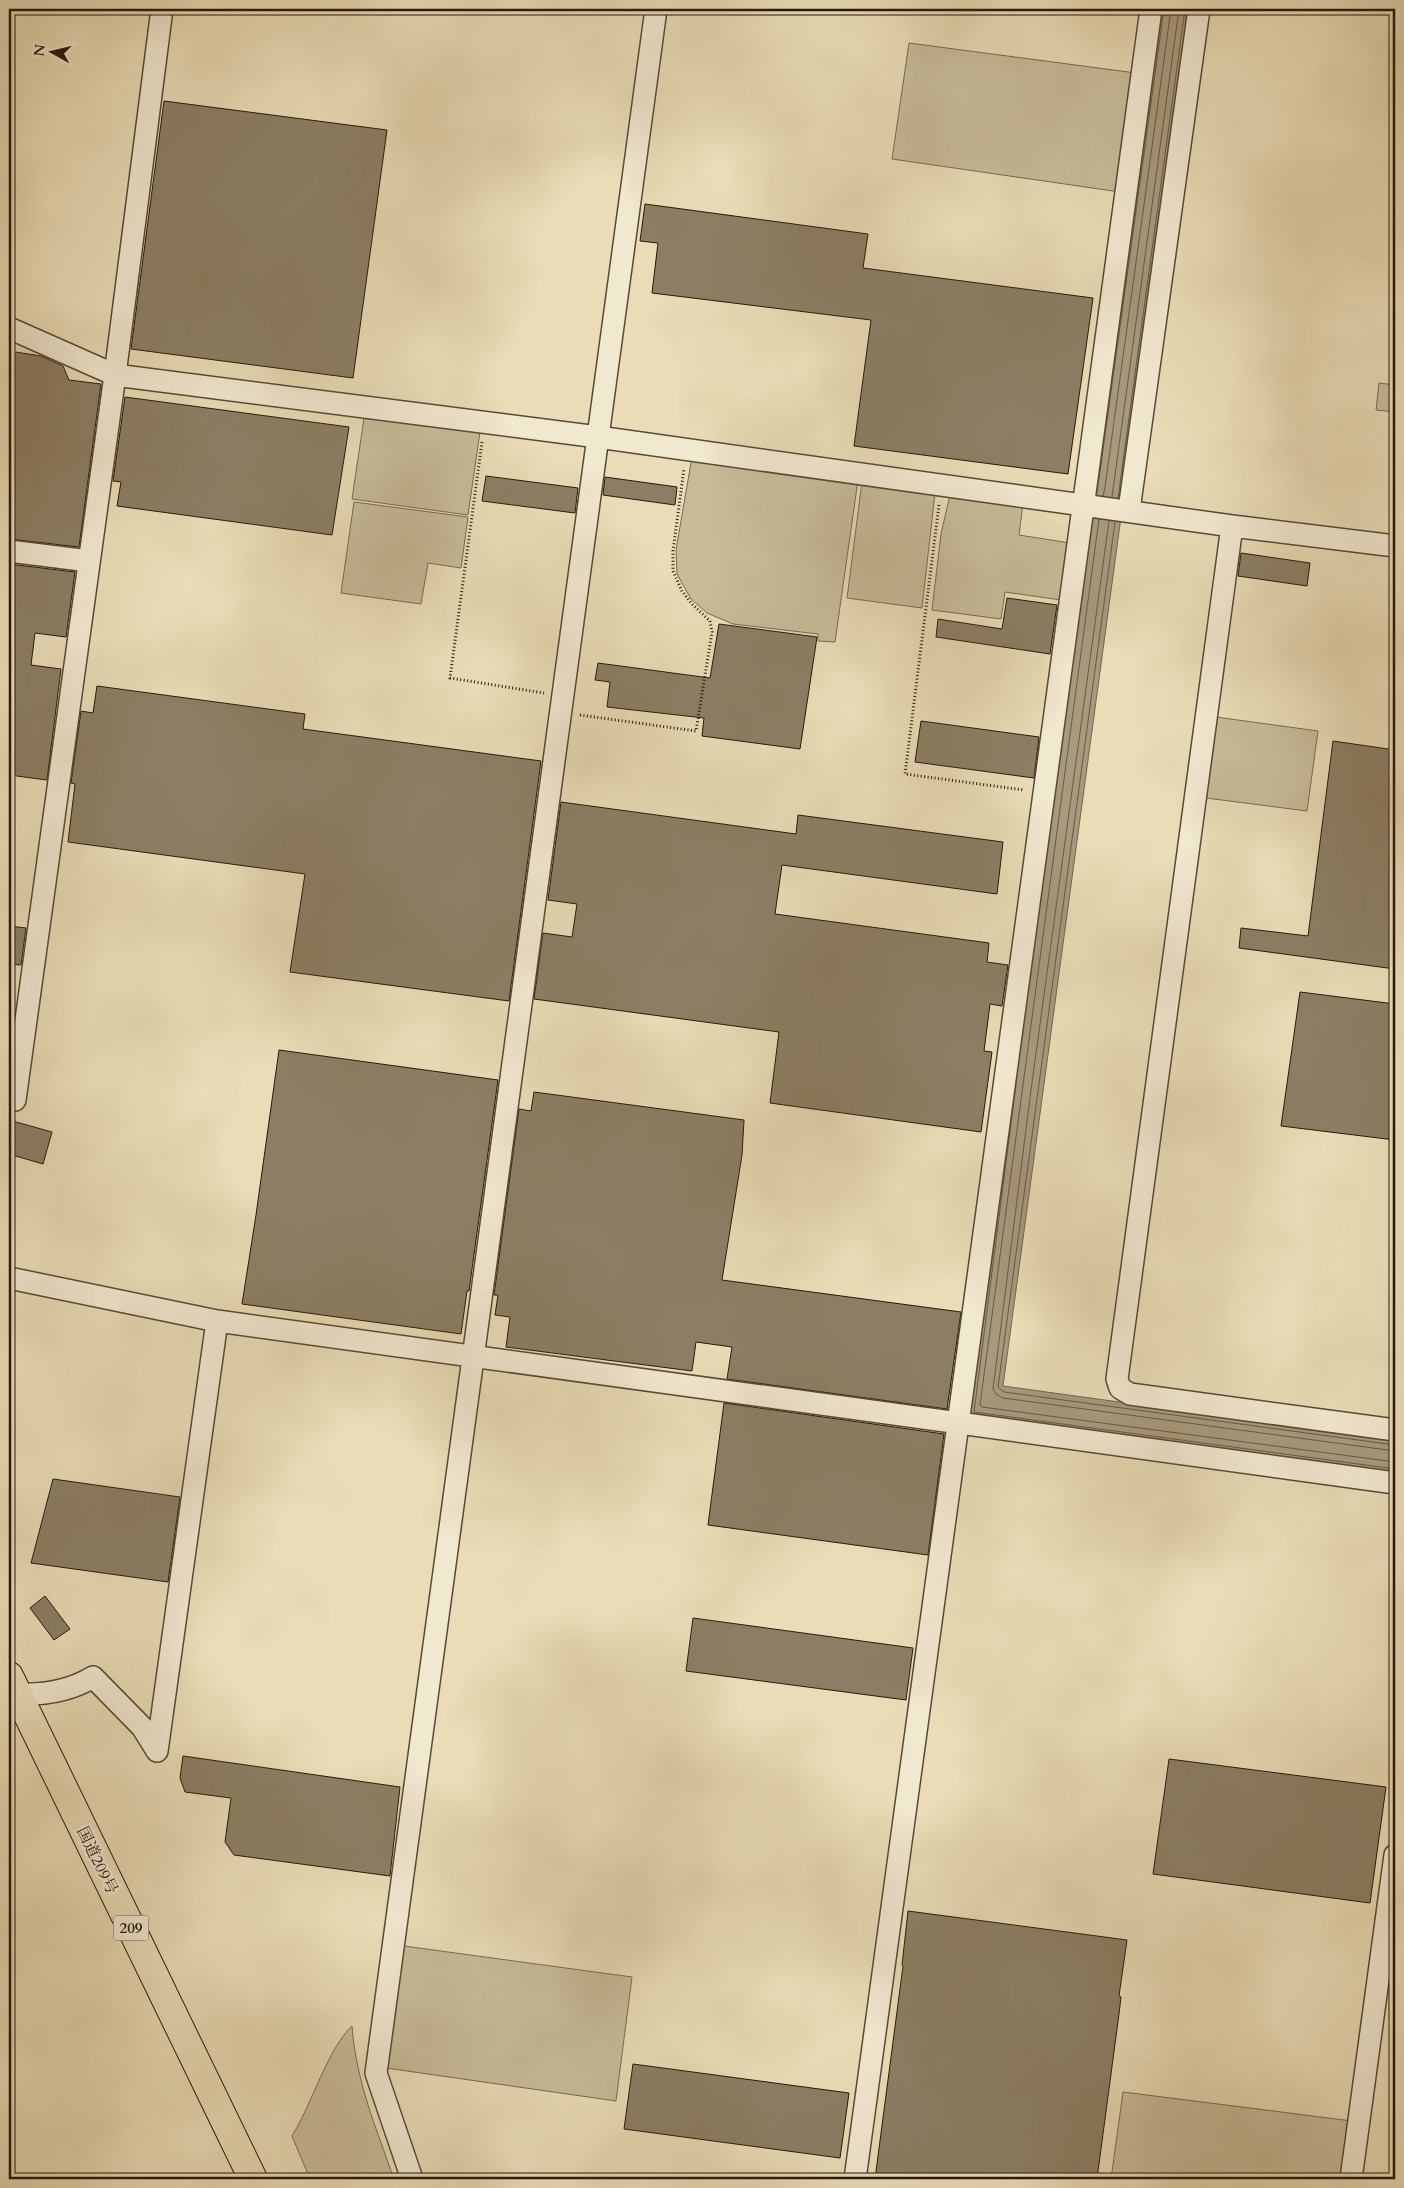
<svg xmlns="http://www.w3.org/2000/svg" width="1404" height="2188" font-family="Cardo,'Noto Serif JP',serif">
  <rect width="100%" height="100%" fill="#e9dcb6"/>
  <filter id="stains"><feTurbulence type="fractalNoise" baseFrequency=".004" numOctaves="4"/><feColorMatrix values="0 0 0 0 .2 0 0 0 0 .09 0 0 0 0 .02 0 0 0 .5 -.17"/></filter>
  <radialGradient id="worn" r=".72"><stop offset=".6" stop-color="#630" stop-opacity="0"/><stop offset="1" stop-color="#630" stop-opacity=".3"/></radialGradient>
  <path fill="#c8bb99" stroke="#786a52" d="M909,43L1136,73L1120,192L892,159Z
    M1379,383L1395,385V412L1376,410Z
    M364,418L480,432L468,515L352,499Z
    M692,457L858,480L835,642L818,641V634L733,624L707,613L691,599L677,574L676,550Z
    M862,482L935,493L922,608L847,598Z
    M950,495L1023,503L1019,535L1070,543L1061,600L1005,592L1001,619L932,610L941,534Z
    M354,502L468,517L461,568L428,563L421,604L341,593Z
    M1216,717L1318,731L1307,811L1206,798Z
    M404,1946L632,1977L616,2101L386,2068Z
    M352,2026C356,2081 376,2128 394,2179H310L292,2136C312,2104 327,2050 352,2026Z
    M1123,2092L1352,2121L1344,2179H1111Z"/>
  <path fill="#a7997c" stroke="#74654f" d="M1160,9H1190L1003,1386L1395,1440V1474L972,1417L968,1412Z"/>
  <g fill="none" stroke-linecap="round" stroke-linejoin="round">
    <path stroke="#685844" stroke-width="1" d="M1097,493L1164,9
      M1103,496L1105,487L1171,9
      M1112,497L1179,9
      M1118,498L1185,9
      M1099,519L980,1405L982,1407L1395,1462
      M1109,521L1031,1090L993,1389L997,1395L1003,1398L1395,1451
      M1115,522L998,1387L1004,1392L1395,1445
      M1016,1085L974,1412L1395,1469"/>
  </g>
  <path fill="#8c7e64" stroke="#28180c" d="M164,101L387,130L353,378L131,349Z
    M645,204L868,234L863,268L1093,298L1068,474L854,446L871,320L652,293L658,243L640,241Z
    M9,351L41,356L63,366L69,380L101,384L79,547L9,539Z
    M125,397L349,427L332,535L117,506L121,482L113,481Z
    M486,476L578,488L575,513L482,501Z
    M605,477L677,487L675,505L603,495Z
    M1241,553L1310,563L1307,586L1238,576Z
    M9,564L75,572L66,637L35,633L31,665L61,669L47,780L9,775Z
    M1007,598L1057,605L1050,654L936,637L938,619L1002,629Z
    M719,624L817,637L800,749L702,736L704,718L607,707L610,682L595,680L598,663L710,678Z
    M97,686L305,714L303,729L541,761L509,1001L290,972L305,874L68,842L75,784L71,783L81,711L93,713Z
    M921,721L1039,737L1034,778L915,762Z
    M1333,741L1395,750V969L1239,948L1241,928L1308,936Z
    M561,802L796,834L798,815L1003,842L997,894L782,865L775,914L989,943L987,962L1008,965L1002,1006L990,1004L984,1051L992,1052L981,1132L770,1103L779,1032L534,999L543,933L572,937L577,904L548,900Z
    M9,926L26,928L21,965L9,964Z
    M1300,992L1395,1004V1140L1281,1126Z
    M279,1050L498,1080L469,1291H467L461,1334L242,1304L256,1215Z
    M534,1092L744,1120L742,1155L722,1280L961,1312L947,1409L727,1379L732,1347L696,1342L692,1371L506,1347L510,1317L495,1315L498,1295H494L519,1109L531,1111Z
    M9,1120L52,1132L43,1164L9,1154Z
    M724,1403L944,1434L928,1555L708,1525Z
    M53,1479L180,1497L168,1582L31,1563Z
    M45,1596L70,1629L54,1640L30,1608Z
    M693,1618L913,1648L906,1700L686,1671Z
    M183,1756L400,1787L390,1876L234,1855L225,1842L231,1798L185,1792L180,1778Z
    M1169,1759L1386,1787L1370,1903L1153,1874Z
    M908,1911L1127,1940L1119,1996L1121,1997L1119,2014L1097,2179H875L903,1966L902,1965Z
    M633,2064L849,2093L840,2158L624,2129Z"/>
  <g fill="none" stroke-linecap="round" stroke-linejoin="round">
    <defs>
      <path id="street" d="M9,328L115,375L598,437L1232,526L1395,546
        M1129,510L1199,9
        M1232,526L1117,1379L1120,1388L1130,1394L1395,1430
        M9,551L89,561
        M9,1098L15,1100L115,375L162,9
        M9,1278L217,1321L1395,1483
        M18,1694C44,1695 70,1691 93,1677L142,1727L157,1751
        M157,1751L217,1321
        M412,2179L376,2073L656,9
        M855,2179L1151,9
        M1351,2179L1395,1855"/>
      <path id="highway" d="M9,1676L253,2179"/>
    </defs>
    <use href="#street" stroke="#584936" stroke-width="24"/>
    <use href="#highway" stroke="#28180c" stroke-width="30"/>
    <path stroke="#28180c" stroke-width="3" stroke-dasharray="1 2.5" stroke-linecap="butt" d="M482,442L450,678L544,693
      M939,505L905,774L1024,790
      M580,715L696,731L712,632L710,621L692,604L682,591L673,571V551L684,469"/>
    <use href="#street" stroke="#f1e8d0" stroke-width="21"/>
    <use href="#highway" stroke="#e9dcb6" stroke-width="28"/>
  </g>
  <g text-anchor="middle" stroke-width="5" stroke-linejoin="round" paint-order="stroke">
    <rect fill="#f1e8d0" stroke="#645647" stroke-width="1" x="113.5" y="1915.5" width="35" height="25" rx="4"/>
    <g font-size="15" font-weight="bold" fill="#28180c">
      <text x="131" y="1933">209</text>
    </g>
    <g font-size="16" fill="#28180c" stroke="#f1e8d0">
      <text transform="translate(98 1860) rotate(64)" y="6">国道209号</text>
    </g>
  </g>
  <rect width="1404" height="2188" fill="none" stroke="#e9dcb6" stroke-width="30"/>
  <rect x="10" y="10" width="1384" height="2168" fill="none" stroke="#28180c" stroke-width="2.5"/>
  <rect x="15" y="15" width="1374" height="2158" fill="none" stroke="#28180c"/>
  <g transform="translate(52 52) rotate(278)" stroke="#f1e8d0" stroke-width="4" paint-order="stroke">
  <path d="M0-4L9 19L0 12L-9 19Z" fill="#28180c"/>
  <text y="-8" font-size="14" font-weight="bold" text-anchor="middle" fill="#28180c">N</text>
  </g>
  <rect width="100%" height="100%" filter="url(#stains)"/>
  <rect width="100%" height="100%" fill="url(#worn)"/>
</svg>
